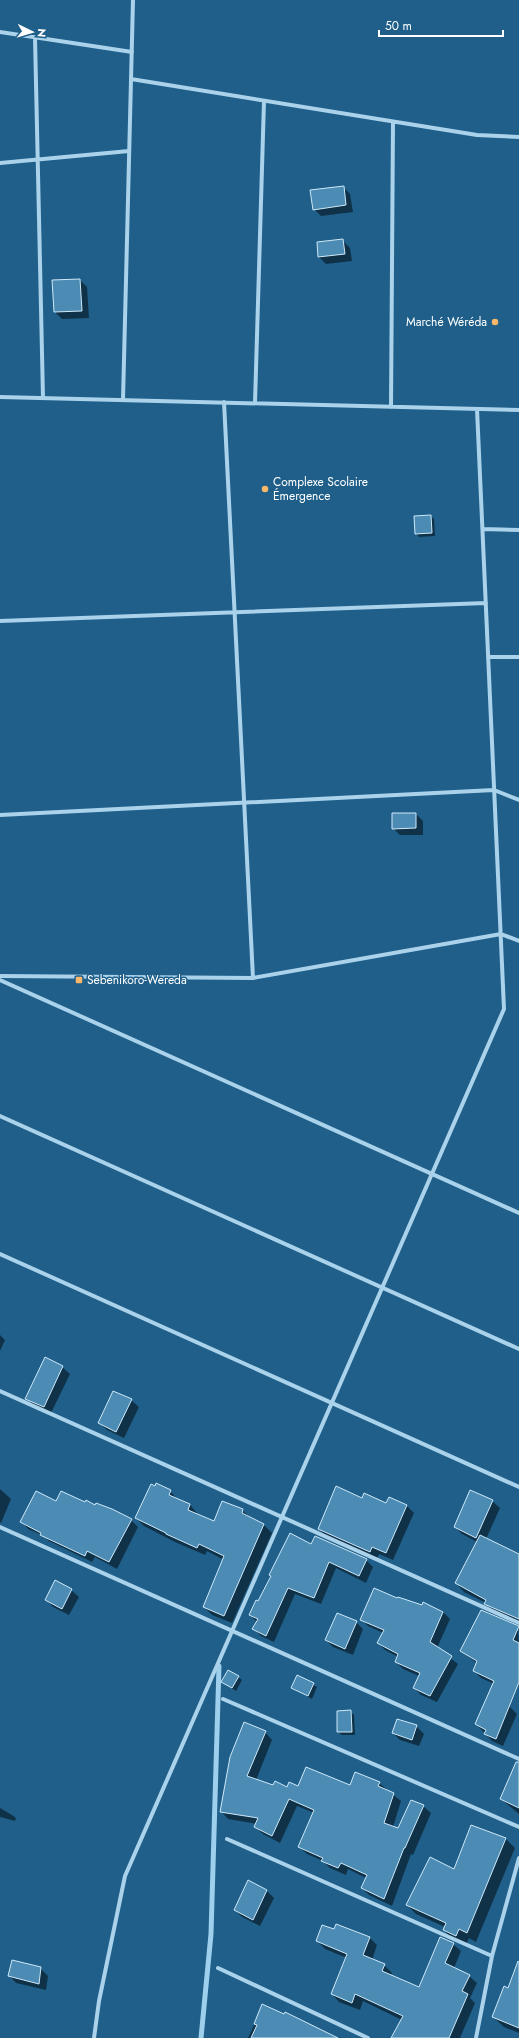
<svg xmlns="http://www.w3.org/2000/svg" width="519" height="2038" font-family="Jost,sans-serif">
  <rect width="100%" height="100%" fill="#1f5f89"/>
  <path fill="#0007" d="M343,187L350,194L353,212L321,216L314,209Z
    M343,241L350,248L352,261L326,264L319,257Z
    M80,280L87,287L89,318L62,319L55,312Z
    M431,516L434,519L435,536L419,537L416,533Z
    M393,814H416L423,821V835H400L393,828Z
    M0,1335L5,1340L0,1351Z
    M62,1367L70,1374L51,1413L34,1406L27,1398Z
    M131,1400L139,1407L124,1438L107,1430L99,1423Z
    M156,1487L170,1491L178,1500L190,1505L197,1513V1515L215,1523L242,1510L251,1518L264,1525L272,1533L232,1623L212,1615L204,1607L224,1560L207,1551L205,1555L175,1542L144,1526L136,1518Z
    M0,1489L11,1499L1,1523L0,1522Z
    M389,1498L407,1506L414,1513L393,1560L379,1554L377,1559L326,1536L319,1529L363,1499L386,1504Z
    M492,1501L500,1508L486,1539L519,1554V1623L494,1612L486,1603L464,1592L456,1583L477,1542L462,1534L455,1527Z
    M56,1503H85L96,1506L131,1520L138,1527L117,1569L95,1557L92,1562L49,1541L44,1536L28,1529L21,1521Z
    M312,1546L366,1560L373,1567L366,1583L336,1568L321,1604L295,1594L274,1642L261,1636L254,1629L257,1622L250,1615Z
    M71,1590L79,1597L69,1615L53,1607L46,1599Z
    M398,1600L443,1612L450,1619L437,1648L458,1664L437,1702L421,1695L414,1688L419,1676L403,1669L396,1662L398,1657L385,1650L378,1643L383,1633L368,1626L361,1619Z
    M356,1622L363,1629L353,1655L333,1647L326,1640Z
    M518,1627L519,1650L503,1688L481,1678L474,1671L477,1663L461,1651Z
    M297,1676L317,1687L312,1699L292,1688Z
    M238,1677L242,1680L236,1691L222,1682Z
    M488,1697L510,1707L517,1714L503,1746L492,1741L476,1724Z
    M350,1711L354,1715L355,1735H342L338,1732Z
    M416,1726L424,1734L419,1746L400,1740L393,1733Z
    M265,1732L272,1740L256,1780L274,1786L288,1788L350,1787L379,1783L401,1801L393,1827L398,1830L423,1806L431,1813L413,1855L411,1854L392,1906L369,1895L362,1888L366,1878L348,1869L346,1875L330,1868L323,1861L307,1854L299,1847L314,1813L297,1806L280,1843L263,1834L255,1827L257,1824L228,1819L221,1811Z
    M519,1774V1814L501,1799Z
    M0,1808L12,1815L16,1818L15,1821L0,1817Z
    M472,1826L506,1839L515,1848L476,1942L469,1938L466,1945L453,1940L444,1930L445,1927L416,1914L407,1905L455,1871Z
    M249,1882L267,1891L274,1898L260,1926L242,1917L235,1910Z
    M335,1930L370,1938L377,1945L372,1960L384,1965L392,1973L390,1976L419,1988L453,1944L461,1951L454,1968L469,1976L477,1983L470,1998L475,2003L460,2038H398L402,2020L363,2001L360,2010L339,2002L332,1994L347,1958L325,1949L317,1941Z
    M40,1968L48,1976L46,1990L16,1983L9,1975Z
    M519,1983V2033L504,2027L493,2017L508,1989Z
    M263,2006L336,2038H248Z"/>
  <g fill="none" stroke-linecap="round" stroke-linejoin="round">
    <path stroke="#9ecfed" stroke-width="5" d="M201,2038L211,1934L219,1666"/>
  </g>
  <path fill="#4c8bb3" stroke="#cfe9f8" d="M344,186L346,205L313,210L310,190Z
    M343,239L345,254L318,257L317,242Z
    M80,279L82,311L54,312L52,280Z
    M431,515L432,533L415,534L414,516Z
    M392,813H416V828L392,829Z
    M45,1357L63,1366L44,1407L25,1399Z
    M113,1391L132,1399L116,1432L98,1423Z
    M156,1483L171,1490L169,1495L190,1504L188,1510L214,1521L222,1501L243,1509L242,1513L264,1524L224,1616L203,1607L224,1556L199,1544L197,1548L166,1534V1533L135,1518L151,1484L155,1486Z
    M336,1486L362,1498L364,1493L386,1503L389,1497L407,1505L386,1553L372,1547L370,1552L318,1529Z
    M470,1490L493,1500L476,1538L454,1527Z
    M36,1491L56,1501L61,1491L85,1502L86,1500L95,1505L96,1503L112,1509L132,1519L109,1562L87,1551L85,1556L40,1535L41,1533L20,1522Z
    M290,1533L311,1544L315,1536L367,1559L359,1576L329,1562L314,1598L288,1588L266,1636L252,1629L258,1619L249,1615L256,1600L258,1601L271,1576L269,1575Z
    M480,1535L519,1554V1619L484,1604L486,1600L455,1583Z
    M55,1580L72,1589L62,1609L45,1600Z
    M374,1588L397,1598L398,1597L422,1605L423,1602L443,1612L430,1642L452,1656L430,1696L413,1688L420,1673L395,1662L398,1654L377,1643L384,1630L360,1620Z
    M481,1610L519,1626L513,1640L519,1643V1682L496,1739L484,1734L486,1730L475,1724L494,1681L473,1671L477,1661L460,1651Z
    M337,1613L357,1621L345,1649L325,1640Z
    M228,1670L239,1676L232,1688L221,1682Z
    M297,1675L314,1683L308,1696L291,1688Z
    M351,1710L352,1732H337V1711Z
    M397,1719L417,1725L412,1740L392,1733Z
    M244,1722L266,1731L247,1776L273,1785L275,1781L287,1787L289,1782L298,1786L306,1767L350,1785L355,1772L380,1782L378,1786L394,1793L384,1823L398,1828L411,1800L424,1805L405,1848H404L384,1899L361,1888L367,1875L341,1863L338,1868L321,1861L323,1858L298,1847L314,1810L289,1799L272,1836L254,1827L258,1818L220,1812L230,1757Z
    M516,1762H519V1808L500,1799Z
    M471,1825L506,1838L467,1933L459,1929L456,1936L443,1930L446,1923L406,1905L430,1857L454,1869Z
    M248,1880L267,1890L253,1920L234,1910Z
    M336,1924L370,1937L363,1955L385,1964L382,1971L419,1987L440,1937L454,1943L445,1963L470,1975L462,1991L468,1994L449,2038H391L403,2016L355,1994L352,2003L331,1994L347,1954L316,1941L322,1925L334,1929Z
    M12,1960L41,1967L39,1984L8,1976Z
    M518,1961L519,1962V2028L492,2017L504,1986L508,1988Z
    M262,2004L284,2014L285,2012L338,2038H251L257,2025L254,2024Z"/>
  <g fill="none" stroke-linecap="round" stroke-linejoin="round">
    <path stroke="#aad2eb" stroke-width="4" d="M0,32L132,52
      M35,38L43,398
      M131,79L477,135L519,137
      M0,163L129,151
      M0,397L519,410
      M123,400L133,0
      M224,402L253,978
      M255,403L264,101
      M391,407L393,122
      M483,529L519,530
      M0,621L486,603
      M488,657H519
      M0,815L494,790L519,800
      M0,976L253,978L501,934L519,941
      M0,980L519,1213
      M0,1116L519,1349
      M0,1254L519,1487
      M0,1391L519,1623
      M0,1527L519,1759
      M223,1699L519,1827
      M227,1839L492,1956
      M218,1968L368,2038
      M94,2038L99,2001L125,1876L504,1009L477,409
      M476,2038L492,1956L519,1858"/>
  </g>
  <g fill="#f9b86a" stroke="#1f5f89" stroke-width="1.5">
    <circle cx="495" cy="322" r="4"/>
    <circle cx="265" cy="489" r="4"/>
    <rect x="75" y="976" width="8" height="8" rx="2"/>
  </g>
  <g text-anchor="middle" stroke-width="3" stroke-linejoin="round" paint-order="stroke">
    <g font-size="12" fill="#fff" stroke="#1f5f89" text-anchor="start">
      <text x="487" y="326" text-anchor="end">Marché Wéréda</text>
      <text x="273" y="486">Complexe Scolaire<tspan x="273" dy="14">Émergence</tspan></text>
      <text x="87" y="984">Sebenikoro-Wereda</text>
    </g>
  </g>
  <g transform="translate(32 32) rotate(95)" stroke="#1f5f89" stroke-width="3" paint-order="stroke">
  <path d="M0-3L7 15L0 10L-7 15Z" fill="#ffffff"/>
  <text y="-6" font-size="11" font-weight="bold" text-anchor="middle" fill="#ffffff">N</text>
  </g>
  <path d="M379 30v6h124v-6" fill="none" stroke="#ffffff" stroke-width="2"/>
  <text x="385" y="30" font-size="12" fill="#ffffff" stroke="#1f5f89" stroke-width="3" paint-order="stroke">50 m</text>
</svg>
